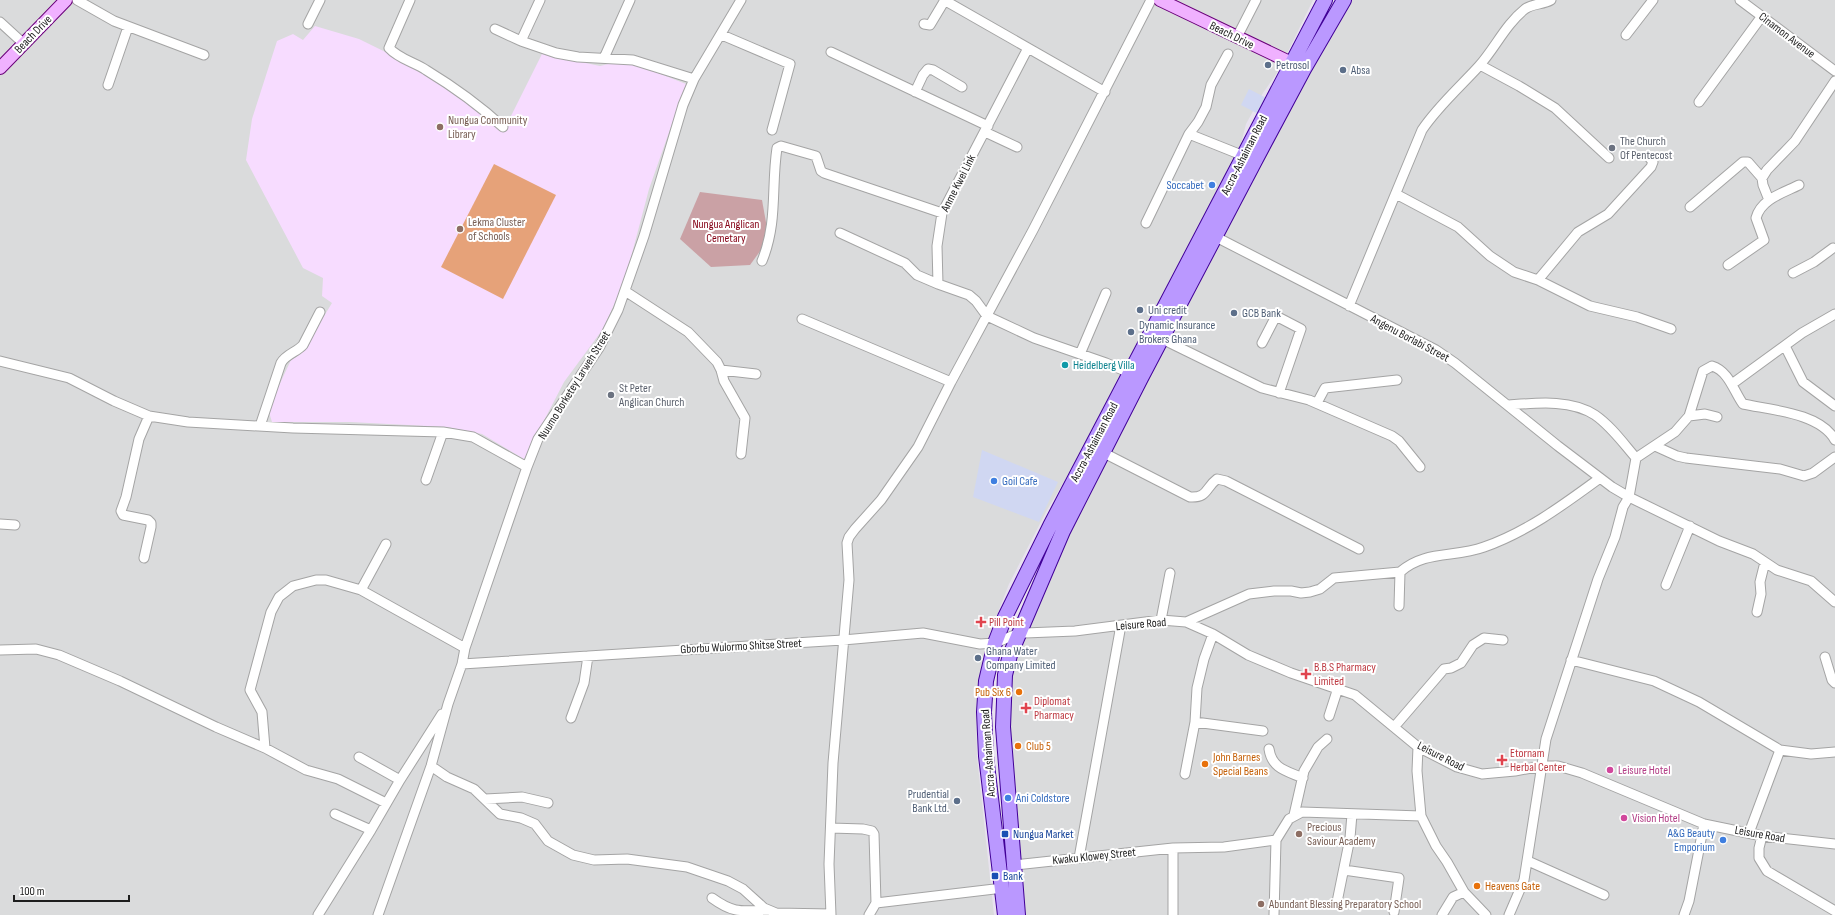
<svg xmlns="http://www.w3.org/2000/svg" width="1835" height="915" font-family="'Sofia Sans Condensed',sans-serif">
  <rect width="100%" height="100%" fill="#e8e2ef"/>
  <path fill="#dadbdc" d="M0,0H1313L1279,70L1263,93L1246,124L1239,151L1091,436L1047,510L1009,584L991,630L983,658L976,707L977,757L994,915H0Z
    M1346,0H1835V915H1018L1001,698L1037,585Z"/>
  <path fill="#d0d7f2" d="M1249,89L1270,100L1262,116L1241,105Z
    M982,450L1058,482L1039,522L973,497Z"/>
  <path fill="#f7dcff" d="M315,26L359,39L428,73L490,115L508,122L542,54L600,66L625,60L686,84L649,189L625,280L603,329L564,382L524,459L482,434L447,427L350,422H272L268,409L291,360L301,354L332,303L322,296L323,278L303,268L246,160L252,119L277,41L293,34L303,40Z"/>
  <path fill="#caa1a5" d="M700,192L762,200L769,239L750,265L711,267L680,239Z"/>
  <path fill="#e6a279" d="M494,164L556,195L503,299L441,267Z"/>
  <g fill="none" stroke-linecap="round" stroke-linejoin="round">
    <defs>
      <path id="street" d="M77,0L114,21L204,55
        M410,0L389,48C399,59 414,62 426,70C454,87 479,105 503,127
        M944,0L1105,92
        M1740,0L1835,71
        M0,22L24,44
        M308,24L320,0
        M924,24L930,25L945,0
        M495,29L521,41L556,53L578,57L633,60L694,79
        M722,35L790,64L772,130
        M1626,35L1653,0
        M1237,37L1256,0
        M521,41L540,0
        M1028,48L942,213L937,246L938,284L969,295L976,301L987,316L1034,338L1106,363L1130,373
        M831,52L988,126
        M604,58L630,0
        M1480,65L1519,86L1555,108L1609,158
        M108,85L128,27
        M915,92L923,75L928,69L933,70L962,87
        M1699,102L1762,16
        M985,132L1017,147
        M1189,134L1198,122L1206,107L1211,85L1228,54
        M1396,194L1458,227L1490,256L1514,272L1538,280L1590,306L1637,317L1671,329
        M1769,200L1763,185L1762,178L1767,170L1795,141L1835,81
        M1690,207L1743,162H1748L1762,178
        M1146,223L1189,134L1244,156
        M840,233L905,263L917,275L938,284
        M1216,237L1436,350L1455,363L1558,446L1612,487L1629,497L1719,541L1753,554L1777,570L1811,581L1835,602
        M762,261C778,222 771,187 777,148L781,146L816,156L821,171L824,173L942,213
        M1728,265L1764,240L1756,218C1761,199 1783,193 1799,185
        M1793,273L1814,262L1833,248
        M1538,280L1578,232L1608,214L1651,167L1653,162L1649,157
        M625,291L688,332L717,362L721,370L724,381L745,418L741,454
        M1349,306L1422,130C1438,106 1460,87 1479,66C1495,48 1506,24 1525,9C1533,3 1543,5 1551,0
        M802,319L951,382L1033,230L1151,0
        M1162,339L1262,388L1309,400L1392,436L1399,441L1420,467
        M1262,343L1276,316L1301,329L1279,393
        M1785,346L1803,382L1835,406
        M1080,354L1106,293
        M0,361L69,378L114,401L149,416L188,422L293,428L443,432L473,437L527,467
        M721,370L756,374
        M1732,384L1802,333L1835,314
        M1317,403L1325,388L1397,380
        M1509,405C1536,403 1571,399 1595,415C1611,426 1623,443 1636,458
        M1689,416L1705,414L1717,417
        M260,426L281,363C286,354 297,352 303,345L320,312
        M1655,446L1677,456L1686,458L1780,469L1804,476L1813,473L1835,457
        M1104,453L1190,497C1208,498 1205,488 1217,479L1226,481L1359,549
        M1636,458L1675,432L1689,416L1703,371L1712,366C1729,371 1734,392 1743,404C1771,410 1820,413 1835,440
        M426,480L443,432
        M0,524L15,525
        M144,558L151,527V523L148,520L123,515L121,511L126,497L139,439L149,416
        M1666,585L1690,526
        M361,590L386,544
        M1399,606L1400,572C1425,550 1454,558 1484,547C1527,532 1563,505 1600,478
        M1757,612L1761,594L1760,582L1765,562
        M1161,620L1170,573
        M1186,622L1249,594L1274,591H1291L1301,593L1310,592L1320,589L1334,578L1400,572
        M0,650L36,649L59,655L120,681L216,727L265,748L306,770L338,779L386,803
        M1825,657L1832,680L1835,683
        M1571,660L1654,681L1699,702L1780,750L1811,754L1835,752
        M462,664L843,640L923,633L980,644L995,643L1017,634L1025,633L1075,631L1161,620L1186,622L1213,634L1248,655L1291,673L1355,695L1418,747L1457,767L1482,774L1515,771L1543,766H1558L1582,773L1704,824L1762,836L1835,844
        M1329,716L1338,688
        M571,718L584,683L588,656
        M1195,722L1263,731
        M1395,726L1444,669L1451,668L1461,663L1473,645L1484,638L1503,640
        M1418,747L1417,771L1421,816L1436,846L1447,862L1464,892L1486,915
        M265,748L262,712L250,690L271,612L279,597L293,586L316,580H326L361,590L465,648
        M1269,749C1272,769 1287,771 1303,778
        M359,757L400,780
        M431,766L447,777L474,789L500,814L521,818L535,824L548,841L573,855L594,860L627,859L687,867L728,881L743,889L764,908L776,913L831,914
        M1185,774L1195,722L1197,688L1204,659L1213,634
        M485,799L522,797L548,803
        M335,814L371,830
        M1294,815L1304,771L1318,747L1327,739
        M831,828L863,829L872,831L874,834L876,903L869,915
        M1749,833L1780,750
        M1762,836L1759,848V858L1767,871L1835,911
        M1079,858L1121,625
        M1528,861L1604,895
        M1015,865L1173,848
        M1344,870L1399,878L1394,912
        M712,898C734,914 742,911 768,910
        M1337,902L1350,838L1352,814
        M876,903L1003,888
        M318,915L371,830L400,780L442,714
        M378,915L431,766L448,704L462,664L465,648L527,467L538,439L599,348L618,310L644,236L683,105L694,79L741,0
        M831,915L829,864L833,763L849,580L847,543L849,537L855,529L881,500L918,447L951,382
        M1173,915V848L1224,847L1276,840
        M1274,915L1276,840L1289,819L1302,812L1421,816
        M1442,915L1453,897L1464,892
        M1509,915L1524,880L1546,739L1598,579L1615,537L1623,507L1629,497L1636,458
        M1684,915L1689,901L1704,824"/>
      <path id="secondary" d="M1160,0L1300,67
        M0,68L66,0"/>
      <path id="primary" d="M1005,915L986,756L984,712L986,681L995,643L1005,617L1050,526L1325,0
        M1018,915L1003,727L1005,675L1010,655L1063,531L1141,378L1256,159L1304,69L1344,0"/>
    </defs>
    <use href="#street" stroke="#a4a4a4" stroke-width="11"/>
    <use href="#secondary" stroke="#690079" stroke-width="14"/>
    <use href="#primary" stroke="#410097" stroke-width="16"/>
    <use href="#street" stroke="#fff" stroke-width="9"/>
    <use href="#secondary" stroke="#f0b1ff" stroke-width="12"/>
    <use href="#primary" stroke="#ba98ff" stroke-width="14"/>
  </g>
  <g fill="#5c6f8a" stroke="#fff" stroke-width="1.5">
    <circle cx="1268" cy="65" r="4"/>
    <circle cx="1343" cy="70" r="4"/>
    <circle cx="1140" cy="310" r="4"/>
    <circle cx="1234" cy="313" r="4"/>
    <circle cx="1131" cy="332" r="4"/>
    <circle cx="978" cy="658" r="4"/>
    <circle cx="957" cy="801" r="4"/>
  </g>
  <g fill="#8d6e63" stroke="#fff" stroke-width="1.5">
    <circle cx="440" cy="127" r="4"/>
    <circle cx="460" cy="229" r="4"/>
    <circle cx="1299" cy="834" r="4"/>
    <circle cx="1261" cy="904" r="4"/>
  </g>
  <g fill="#6b7280" stroke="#fff" stroke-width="1.5">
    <circle cx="1612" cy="148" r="4"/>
    <circle cx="611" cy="395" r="4"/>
  </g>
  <g fill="#3f7fe0" stroke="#fff" stroke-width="1.5">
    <circle cx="1212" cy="185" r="4"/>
    <circle cx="994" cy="481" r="4"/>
    <circle cx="1008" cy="798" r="4"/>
    <circle cx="1723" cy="840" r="4"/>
  </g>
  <circle fill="#0f9aa8" stroke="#fff" stroke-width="1.5" cx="1065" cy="365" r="4"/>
  <g fill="#e0444e" stroke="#fff" stroke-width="1.5">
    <path d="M979 616h4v4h4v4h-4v4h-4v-4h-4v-4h4z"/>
    <path d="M1304 668h4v4h4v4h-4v4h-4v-4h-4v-4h4z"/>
    <path d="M1024 702h4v4h4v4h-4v4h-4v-4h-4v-4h4z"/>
    <path d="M1500 754h4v4h4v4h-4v4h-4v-4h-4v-4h4z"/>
  </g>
  <g fill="#e8710a" stroke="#fff" stroke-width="1.5">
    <circle cx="1019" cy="692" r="4"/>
    <circle cx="1018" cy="746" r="4"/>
    <circle cx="1205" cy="764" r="4"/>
    <circle cx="1477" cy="886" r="4"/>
  </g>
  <g fill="#d1479c" stroke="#fff" stroke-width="1.5">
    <circle cx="1610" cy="770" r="4"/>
    <circle cx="1624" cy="818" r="4"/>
  </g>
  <g fill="#1a4fb4" stroke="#fff" stroke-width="1.5">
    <rect x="1001" y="830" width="8" height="8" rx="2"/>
    <rect x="991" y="872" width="8" height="8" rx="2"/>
  </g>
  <g text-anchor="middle" stroke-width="4" stroke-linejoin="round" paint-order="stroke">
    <g font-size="12" fill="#1d1d1d" stroke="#fff">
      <text transform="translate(33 34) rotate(-46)" y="4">Beach Drive</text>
      <text transform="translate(1232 35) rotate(26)" y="4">Beach Drive</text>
      <text transform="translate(1787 35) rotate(37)" y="4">Cinamon Avenue</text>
      <text transform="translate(1244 155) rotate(-63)" y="4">Accra-Ashaiman Road</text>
      <text transform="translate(958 183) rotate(-63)" y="4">Anme Kwei Link</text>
      <text transform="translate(1410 338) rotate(28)" y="4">Angenu Borlabi Street</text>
      <text transform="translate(574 385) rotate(-58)" y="4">Nuumo Borketey Larweh Street</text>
      <text transform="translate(1094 442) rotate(-62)" y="4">Accra-Ashaiman Road</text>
      <text transform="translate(1141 624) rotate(-5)" y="4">Leisure Road</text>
      <text transform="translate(741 646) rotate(-3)" y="4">Gborbu Wulormo Shitse Street</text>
      <text transform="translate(988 753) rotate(-94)" y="4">Accra-Ashaiman Road</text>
      <text transform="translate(1441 756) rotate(27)" y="4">Leisure Road</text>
      <text transform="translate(1760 834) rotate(10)" y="4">Leisure Road</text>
      <text transform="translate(1094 856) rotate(-6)" y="4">Kwaku Klowey Street</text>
    </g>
    <g font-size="12" fill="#4e5e75" stroke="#fff" text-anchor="start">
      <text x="1276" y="69">Petrosol</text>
      <text x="1351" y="74">Absa</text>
      <text x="1148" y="314">Uni credit</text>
      <text x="1242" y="317">GCB Bank</text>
      <text x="1139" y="329">Dynamic Insurance<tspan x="1139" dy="14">Brokers Ghana</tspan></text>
      <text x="986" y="655">Ghana Water<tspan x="986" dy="14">Company Limited</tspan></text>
      <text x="949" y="798" text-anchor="end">Prudential<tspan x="949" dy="14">Bank Ltd.</tspan></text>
    </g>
    <g font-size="12" fill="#785e54" stroke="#fff" text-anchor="start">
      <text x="448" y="124">Nungua Community<tspan x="448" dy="14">Library</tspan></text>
      <text x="468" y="226">Lekma Cluster<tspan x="468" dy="14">of Schools</tspan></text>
      <text x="1307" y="831">Precious<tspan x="1307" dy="14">Saviour Academy</tspan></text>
      <text x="1269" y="908">Abundant Blessing Preparatory School</text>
    </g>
    <g font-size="12" fill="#5b616d" stroke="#fff" text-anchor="start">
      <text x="1620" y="145">The Church<tspan x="1620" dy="14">Of Pentecost</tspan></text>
      <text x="619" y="392">St Peter<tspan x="619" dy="14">Anglican Church</tspan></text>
    </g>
    <g font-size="12" fill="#366cbe" stroke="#fff" text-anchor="end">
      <text x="1204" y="189">Soccabet</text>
      <text x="1002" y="485" text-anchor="start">Goil Cafe</text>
      <text x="1016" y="802" text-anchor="start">Ani Coldstore</text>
      <text x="1715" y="837">A&amp;G Beauty<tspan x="1715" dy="14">Emporium</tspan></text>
    </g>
    <g font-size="12" fill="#850216" stroke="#fff">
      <text x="726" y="228">Nungua Anglican<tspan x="726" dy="14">Cemetary</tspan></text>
    </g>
    <g font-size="12" fill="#0d838f" stroke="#fff" text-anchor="start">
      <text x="1073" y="369">Heidelberg Villa</text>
    </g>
    <g font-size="12" fill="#be3a42" stroke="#fff" text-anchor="start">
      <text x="989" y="626">Pill Point</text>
      <text x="1314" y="671">B.B.S Pharmacy<tspan x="1314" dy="14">Limited</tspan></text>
      <text x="1034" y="705">Diplomat<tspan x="1034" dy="14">Pharmacy</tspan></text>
      <text x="1510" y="757">Etornam<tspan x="1510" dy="14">Herbal Center</tspan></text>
    </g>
    <g font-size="12" fill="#c56008" stroke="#fff" text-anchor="start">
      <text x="1011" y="696" text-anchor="end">Pub Six 6</text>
      <text x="1026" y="750">Club 5</text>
      <text x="1213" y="761">John Barnes<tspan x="1213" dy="14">Special Beans</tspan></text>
      <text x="1485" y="890">Heavens Gate</text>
    </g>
    <g font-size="12" fill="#b23c85" stroke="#fff" text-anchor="start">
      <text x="1618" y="774">Leisure Hotel</text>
      <text x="1632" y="822">Vision Hotel</text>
    </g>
    <g font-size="12" fill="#164399" stroke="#fff" text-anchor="start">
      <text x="1013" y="838">Nungua Market</text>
      <text x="1003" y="880">Bank</text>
    </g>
  </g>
  <path d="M14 895v6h115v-6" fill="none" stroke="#1d1d1d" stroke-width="2"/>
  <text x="20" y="895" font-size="12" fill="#1d1d1d" stroke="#ffffff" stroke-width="3" paint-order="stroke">100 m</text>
</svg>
